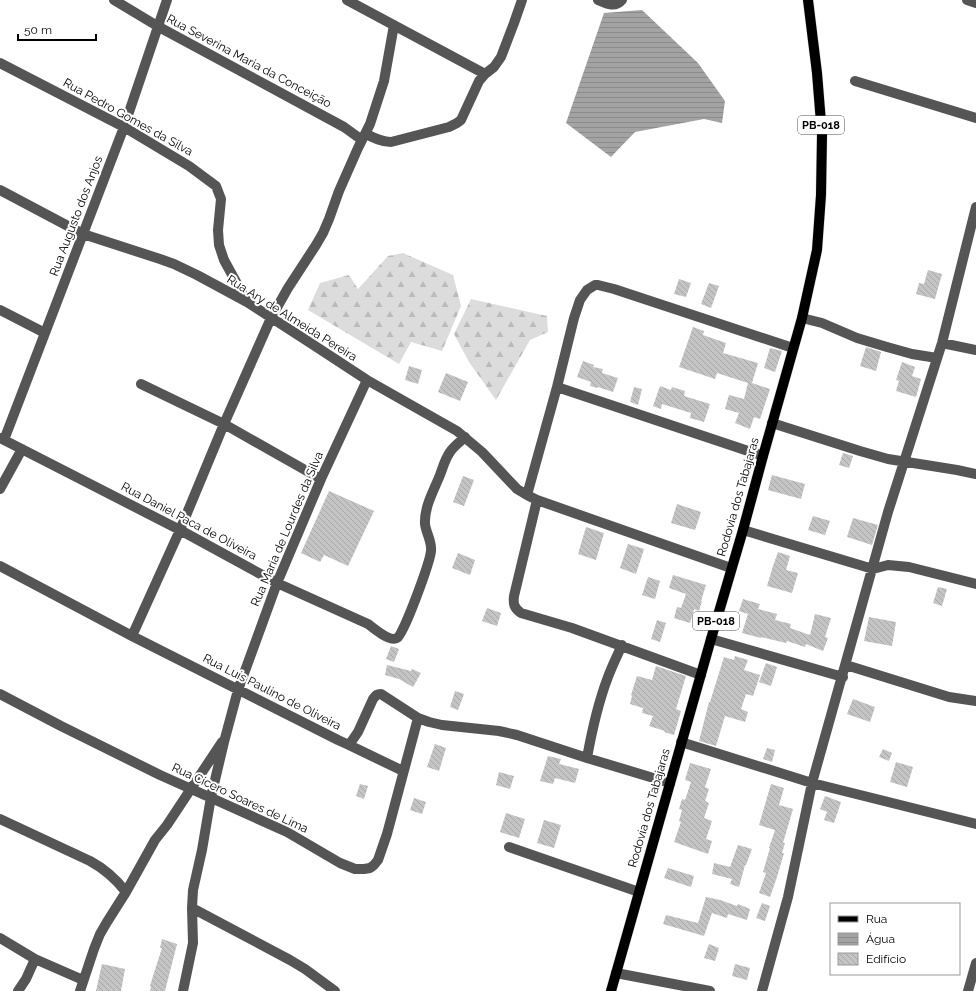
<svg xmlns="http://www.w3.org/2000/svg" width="976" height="991" font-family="Raleway,sans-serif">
  <defs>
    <pattern id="forest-firs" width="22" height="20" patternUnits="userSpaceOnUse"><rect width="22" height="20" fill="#dcdcdc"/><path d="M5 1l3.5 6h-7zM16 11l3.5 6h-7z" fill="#bbb"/></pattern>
    <pattern id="water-rules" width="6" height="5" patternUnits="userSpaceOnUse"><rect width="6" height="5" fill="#a3a3a3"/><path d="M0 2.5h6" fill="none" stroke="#8b8b8b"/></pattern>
    <pattern id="building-back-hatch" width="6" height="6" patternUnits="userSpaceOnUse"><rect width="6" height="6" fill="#c4c4c4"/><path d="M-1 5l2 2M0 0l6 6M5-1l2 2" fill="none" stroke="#a7a7a7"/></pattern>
  </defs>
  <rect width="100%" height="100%" fill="#fff"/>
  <path fill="url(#forest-firs)" d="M403,253L453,275L461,306L442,351L411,342L399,364L308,310L320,283L349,275L358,289L388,256Z
    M471,299L547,316L548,332L530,340L496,400L469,362L454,334Z"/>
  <path fill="url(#water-rules)" d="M642,10L698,63L725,101L722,123L704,119L635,132L611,157L566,123L604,13Z"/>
  <path fill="url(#building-back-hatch)" d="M928,270L942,274L935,299L916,294L919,283L924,284Z
    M679,279L691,283L686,297L674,294Z
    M709,283L719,286L711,308L701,304Z
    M693,327L704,331L703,335L726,343L723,353L758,363L752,383L770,389L760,419L754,417L750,429L735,423L739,413L725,409L729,395L744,399L748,383L717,373L715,379L679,367Z
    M866,347L881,352L876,371L860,366Z
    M770,348L782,351L775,372L764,368Z
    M583,361L594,365L593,367L603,369L602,373L618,378L613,392L598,387L597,388L590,386L591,382L577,377Z
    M902,362L915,367L912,376L921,379L916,397L896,391L899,381L896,380Z
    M409,366L422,370L418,384L405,380Z
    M446,373L468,382L460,401L438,392Z
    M660,386L671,390L672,387L685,391L684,396L710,404L704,422L690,418L691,413L662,404L661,409L653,406Z
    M634,387L642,389L638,405L630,402Z
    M843,453L853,456L849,468L839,465Z
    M772,475L805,484L801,499L768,490Z
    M463,476L474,480L464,506L453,502Z
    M329,491L374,511L348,566L324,555L320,562L301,553Z
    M677,504L701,512L695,530L671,523Z
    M813,516L830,521L825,535L808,530Z
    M853,518L878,525L872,545L847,537Z
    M586,527L604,533L596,560L578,554Z
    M628,544L644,549L636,574L620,568Z
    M778,552L790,556L786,570L798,573L792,593L767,586L773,566Z
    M458,553L475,560L470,575L452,568Z
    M673,575L706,585L701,601H702L699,611L694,609L690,623L674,618L677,607L681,608L686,594L669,588Z
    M648,577L660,581L655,599L642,595Z
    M938,587L947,589L942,606L933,603Z
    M743,599L760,604L758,609L777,614L775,620L791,624L790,628L810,635L815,614L831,618L825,637L828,638L823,651L806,644L805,647L787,641L786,643L761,637V638L742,633L748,614L739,611Z
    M487,608L501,613L497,626L482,621Z
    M869,617L896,622L892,646L864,641Z
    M657,620L666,623L660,642L651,639Z
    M391,646L399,649L394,662L386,659Z
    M735,656L748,660L744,670L760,675L753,696L746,694L741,709L748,712L745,722L725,716L716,746L699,741L709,702H710L724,657L734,660Z
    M766,663L777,667L771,686L759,682Z
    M387,665L411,671L412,669L421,673L413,687L399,679L385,675Z
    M656,666L686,676L676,709L681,711L674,735L664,732L665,731L649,726L653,716L642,713L643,708L630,704L632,696L631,695L637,676L652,680Z
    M455,691L464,694L458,710L450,707Z
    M853,699L875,707L870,722L847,714Z
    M435,744L446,748L439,771L427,767Z
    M767,748L775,750L772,762L763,759Z
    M883,749L892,753L889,761L879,757Z
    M548,756L561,759L559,764L579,769L575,783L555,778L553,784L540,781Z
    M896,762L913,767L907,787L890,782Z
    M690,763L711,769L705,787L709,789L705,801L709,803L704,818L712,821L706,839L712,841L708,854L674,842L681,822L679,821L682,810L679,809L682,799L685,800L691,782L685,780Z
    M499,772L514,776L510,789L496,785Z
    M360,784L368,786L364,799L356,796Z
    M771,784L784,788L779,805L793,809L783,843H785L782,853H784L777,877L770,897L759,893L766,873L763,872L770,848H769L775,830L759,825Z
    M825,796L841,802L834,823L824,820L827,812L820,809Z
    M414,798L426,802L422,814L410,810Z
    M506,813L525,819L519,838L500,832Z
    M544,820L561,825L554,848L537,843Z
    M738,845L752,849L746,865H745L739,887L730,884L732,879L712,874L714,863L730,867Z
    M668,868L694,876L691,887L664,878Z
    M706,897L720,900L737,906L738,904L750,909L747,920L728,914L727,918L712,913L704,936L663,924L666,915L698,923Z
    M762,903L770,906L765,921L756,918Z
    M162,939L177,944L165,991H150L151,987L150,986L153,976L162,948H160Z
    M709,944L719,948L715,961L704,958Z
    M102,964L125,969L121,991H96Z
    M735,964L750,968L747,980L732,976Z"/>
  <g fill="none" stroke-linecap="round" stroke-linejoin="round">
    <defs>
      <path id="major" d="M611,991L711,639L743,530L763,456L802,318L817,250L821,195L822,135L817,73L808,0"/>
    </defs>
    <use href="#major" stroke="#dbdbdb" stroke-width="11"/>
    <path stroke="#555" stroke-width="10" d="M114,0L159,27L344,127L362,140L358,148L339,191L329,219L323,233L316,245L288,288L271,318L224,424L180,530L132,636
      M347,0L485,74
      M598,0C607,4 615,8 622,0
      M967,0L976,3
      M0,63L124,127L189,166L216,186L221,199L218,230L219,245L224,260L247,302
      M855,81L976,118
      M366,134C374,138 382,142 391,142L449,127L457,123L461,120L479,81L485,74L494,67L501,57L514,23L522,0
      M363,138L370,124L384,81L394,25
      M0,190L83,234L160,259L174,264L197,275L247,302L312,344L367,380L457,431L482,452L517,489L527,495L537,500L731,568
      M0,310L45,333
      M802,318L822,323L857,338L887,347L912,354L937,358
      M942,343L976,350
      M141,384L224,424L321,479
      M557,387L763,456
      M772,423L860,451L888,459L957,470L976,474
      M0,438L180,530L277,583L368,624C373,628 390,642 397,638C404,634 430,562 431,551C432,541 426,533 425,524C424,507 434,490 440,475C443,467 445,459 450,452C454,446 460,442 465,437
      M4,440L124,127L167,0
      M0,489L22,449
      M527,495L557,387L574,318L580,300L587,290L595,285H598L614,289L793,348
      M537,500L514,596C513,604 514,608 521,613L572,628L701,675
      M743,530L873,569L888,565L909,567L976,584
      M0,566L132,636L338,740L349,745L358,732L373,699C376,695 377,694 381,694L418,718L429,722L442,725L499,731L517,735L587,758L670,783
      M711,639L843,677
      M846,665L949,697L976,701
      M0,694L61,726L160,775L287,832L340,863L355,869H364L370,868L374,865L378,860L387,834L418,718
      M681,742L812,783L976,824
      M349,745L403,771
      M587,758C592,730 598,703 608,677C612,666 617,656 622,645
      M0,819L90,861C105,869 116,879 126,892
      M509,847L639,892
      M192,908L290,960L305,969L335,991
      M0,938L35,959L83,980
      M616,973L710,991
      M18,991L26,979L35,959
      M80,991L94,949L100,934L107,922L126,892L155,840L167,825L222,742
      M183,991L193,943L192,908L193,890L202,850L211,797L224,742L238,690L277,583L321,479L367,380
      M762,991L788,897L812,783L888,512L942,343L976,207
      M968,991L976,963"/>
    <use href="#major" stroke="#000" stroke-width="10"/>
  </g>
  <g text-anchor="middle" stroke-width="4" stroke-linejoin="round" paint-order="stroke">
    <g fill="#fff" stroke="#4c4c4c" stroke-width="1">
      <rect x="798" y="116" width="46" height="18" rx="3"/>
      <rect x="693" y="612" width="46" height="18" rx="3"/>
    </g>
    <g font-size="11" font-weight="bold" fill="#000">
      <text x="821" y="129">PB-018</text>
      <text x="716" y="625">PB-018</text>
    </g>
    <g font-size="12" fill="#000" stroke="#fff">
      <text transform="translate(249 61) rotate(28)" y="4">Rua Severina Maria da Conceição</text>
      <text transform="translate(128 117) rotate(29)" y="4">Rua Pedro Gomes da Silva</text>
      <text transform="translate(76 216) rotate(-69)" y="4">Rua Augusto dos Anjos</text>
      <text transform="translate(292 318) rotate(32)" y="4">Rua Ary de Almeida Pereira</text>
      <text transform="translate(738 497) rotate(-74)" y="4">Rodovia dos Tabajaras</text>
      <text transform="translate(189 521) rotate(28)" y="4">Rua Daniel Paca de Oliveira</text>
      <text transform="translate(287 529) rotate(-67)" y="4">Rua Maria de Lourdes da Silva</text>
      <text transform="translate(272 692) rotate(27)" y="4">Rua Luís Paulino de Oliveira</text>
      <text transform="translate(240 798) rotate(25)" y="4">Rua Cícero Soares de Lima</text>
      <text transform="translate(649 808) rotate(-74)" y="4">Rodovia dos Tabajaras</text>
    </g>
  </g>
  <rect x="830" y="903" width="130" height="72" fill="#ffffff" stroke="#999999"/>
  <rect x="838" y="916" width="20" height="6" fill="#000000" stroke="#999999"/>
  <text x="866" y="923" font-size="12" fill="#000000">Rua</text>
  <rect x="838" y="933" width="20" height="12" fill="url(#water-rules)" stroke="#999999"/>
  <text x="866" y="943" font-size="12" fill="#000000">Água</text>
  <rect x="838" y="953" width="20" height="12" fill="url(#building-back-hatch)" stroke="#999999"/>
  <text x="866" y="963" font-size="12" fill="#000000">Edifício</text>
  <path d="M18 34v6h78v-6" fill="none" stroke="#000000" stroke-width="2"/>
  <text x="24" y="34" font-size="12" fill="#000000" stroke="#ffffff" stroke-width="3" paint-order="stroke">50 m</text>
</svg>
